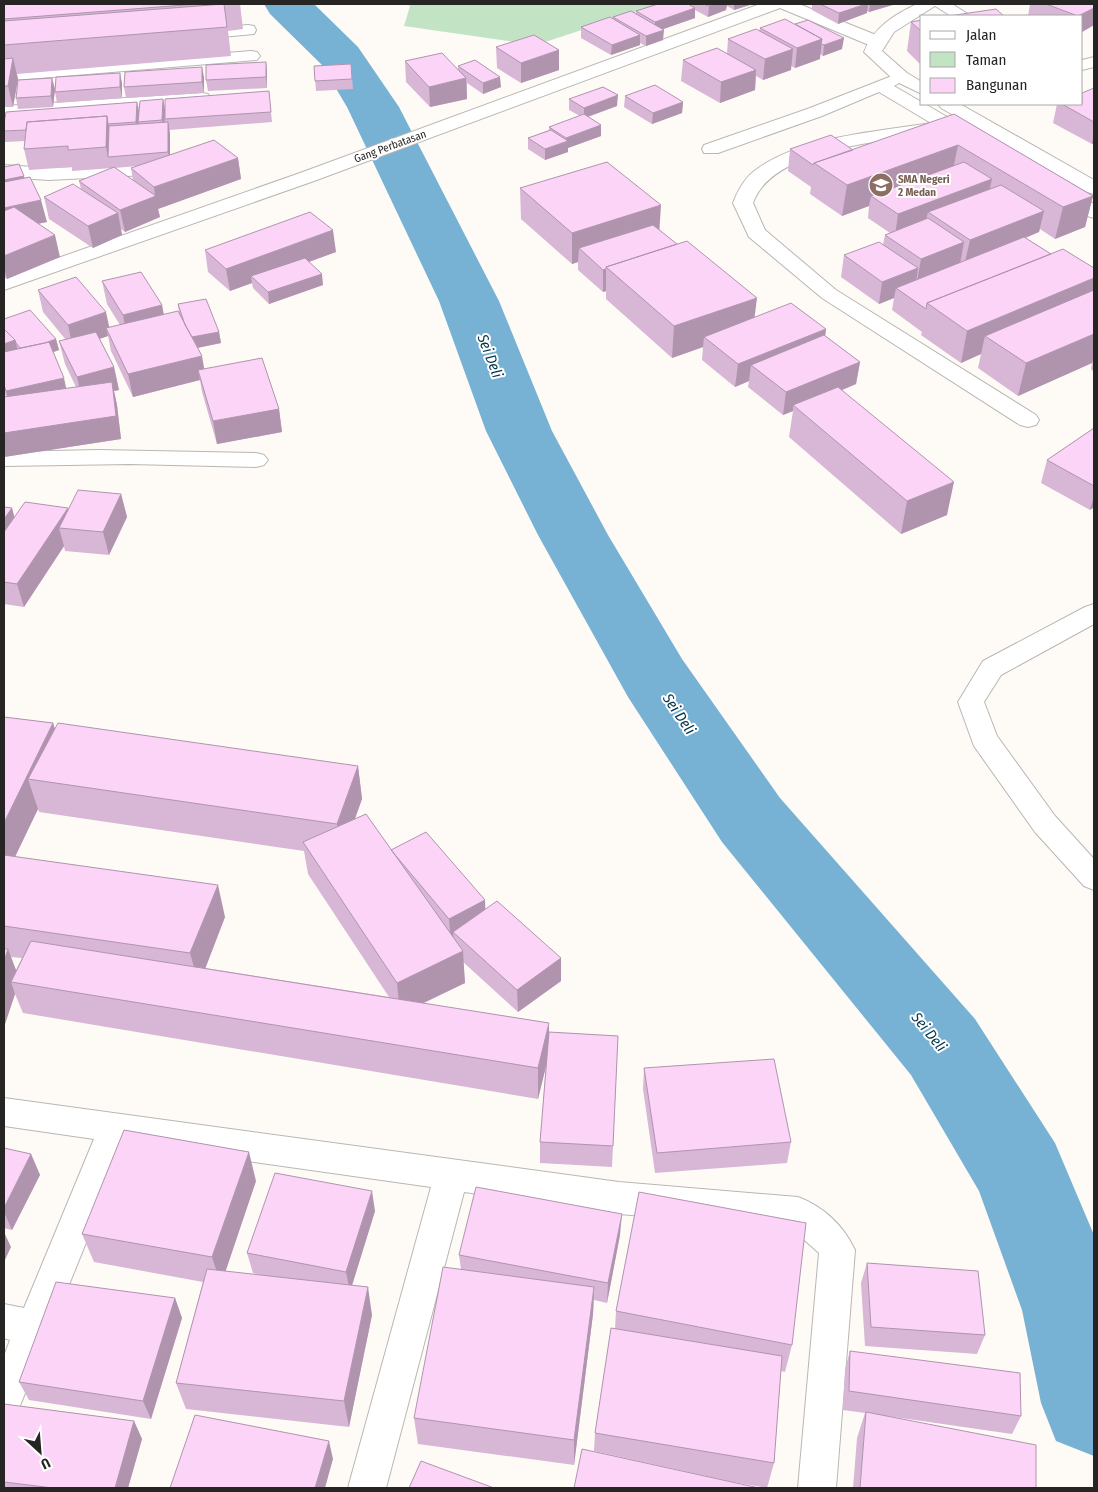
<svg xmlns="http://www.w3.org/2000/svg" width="1098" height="1492" font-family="'Fira Sans Condensed',sans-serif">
  <rect width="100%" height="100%" fill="#fefbf7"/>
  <path fill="#c3e3c5" d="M407,4H661L536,45L404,26L410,6Z"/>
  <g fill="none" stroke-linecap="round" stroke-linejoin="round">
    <path fill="#77b2d5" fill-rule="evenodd" d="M264,4H314L358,47L399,107L499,301L552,431L608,535L682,659L780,798L975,1019L1055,1143L1094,1235V1456L1056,1441L1041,1403L1022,1310L979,1191L911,1075L722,842L628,697L538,535L486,431L439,301L347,107L322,65L270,14Z"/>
    <defs>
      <path id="minor" d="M760,4H799L881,37L883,41L881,45H869L780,8L314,181L4,290V277L300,173Z
        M932,4H952L971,16H951Z
        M248,25L254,26L256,30L254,34L190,40L184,39L182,35L184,31L190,30Z
        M251,51L257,52L260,56L257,60L4,81V71Z
        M1094,57V67L1082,70V60Z
        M897,74L903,75L906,79L894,86L961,125L964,129L961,133L955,134L942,129L933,133C883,142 772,148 753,203L765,230L836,290L1036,415L1039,420L1036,425L1028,427L1020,425L822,298L749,237L733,203C738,190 745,177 757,169C803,136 877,132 931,123L879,92L822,116L718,153H704L702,149L704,145L810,108Z
        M202,93L208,94L211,98L208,102L4,116V106Z
        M159,164L166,166L168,170L166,174L49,180L4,177V165L49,168Z
        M1057,184L1094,204V218L1087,216L1050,194L1047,190L1050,186Z
        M98,450L256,453L264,455L268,460L264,465L256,467L130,464L4,466V452Z
        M1094,604V624L1001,675L984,702L997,736L1055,816L1094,859V890L1084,886L1035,832L974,746L958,702L983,661L1085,607Z
        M4,1098L619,1182L798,1197C824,1207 843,1225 855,1250L836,1488H798L819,1253L791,1228L619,1214L464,1192L386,1488H348L431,1187L126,1144L17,1413L4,1418V1356L10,1340L4,1338V1304L24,1308L94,1139L4,1126Z"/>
      <path id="major" d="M917,4H938L894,32L882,51L907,73L922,82V94L895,81L864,52C874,27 894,15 917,4Z
        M938,104H960L1094,180V194L1087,192L941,108Z"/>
    </defs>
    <use href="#minor" stroke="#b9b7b3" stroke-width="2"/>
    <use href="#major" stroke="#b9b7b3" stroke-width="2"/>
    <use href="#minor" fill="#fff" fill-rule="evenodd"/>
    <use href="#major" fill="#fff" fill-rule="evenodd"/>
  </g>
  <path fill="#d8b6d5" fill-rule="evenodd" d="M4,4H240L243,29L228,31L231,56L17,74L18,79L13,107H4Z
    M658,4H753L734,10L727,6L726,10L708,17L695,10V18L663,29V40L646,46L640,43V45L611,55L581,38V27L613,19V17L636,14V11Z
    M812,4H896L869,12L867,11V13L838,24L812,10Z
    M1030,4H1094V25L1082,32V16H1028Z
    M922,20V66L907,51L911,22Z
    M760,28L842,49L823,56L820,54V59L795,68L791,66V70L763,80L756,76L755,90L720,103L681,81L683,60L727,53L728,39L759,31Z
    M496,47L559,50V70L521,83L497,68Z
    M405,61L458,69V66L501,87L483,94L467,83V99L430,107L406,82Z
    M266,62L267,73V88L208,91L206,80Z
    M351,64L353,89L316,91L314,66Z
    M204,77V93L126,98L124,87Z
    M122,83V98L57,103L55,92Z
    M1094,88V143L1092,144L1053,123L1057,104H1082Z
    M55,89L53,107L18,109L16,98Z
    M269,91L272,122L169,130L170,155L238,158L241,179L158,209L160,217L125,232L121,229L122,235L93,248L49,219L44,197L81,189L79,181L113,168L72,171V167L29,170L24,149L25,141L5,142L4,137V123L137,102L139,111L163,99L165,110ZM137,166L131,168L133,180L115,168Z
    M625,96L683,102L682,113L652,124L624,107Z
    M569,99L617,106L588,117L601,125V136L568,148V152L545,160L528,149V138L549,130V127L580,116L569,110Z
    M954,114L1093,196L1085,227L1055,239L1040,229L1039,232L1026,238L1051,254L1094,268V372L1091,369L1092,363L1018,396L978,368L981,354L961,363L921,335L922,332L892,310L894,298L879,304L841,277L844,255L883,244L885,235L890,233L868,218L869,206L842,216L810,194L811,187L788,171L790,149L853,150Z
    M4,167L25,178L47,222L39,223L60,257L7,279L4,277Z
    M520,188L660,230L755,318L826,329L825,336L860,362L856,384L842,390L947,515L901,534L789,437L793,411L783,415L748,387L749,381L735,387L702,360L703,347L672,358L606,299V291L603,292L578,270V262L572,264L521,219Z
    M205,250L336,252L309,262L323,285L269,304L253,288L252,283L230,291L208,272Z
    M102,281L162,305L164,315L179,314L178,304L219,332L221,343L197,348L204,369L279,409L282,432L217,444L202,392L200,380L133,397L111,351L108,336L99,339L114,367L119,390L114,391L117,405L121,439L4,457V397H6L4,391V319L56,339L59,350L53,352L66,389L76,387L65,364L59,341L66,340L43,312L38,290L110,327L120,325L107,304Z
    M1094,428V507L1090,510L1041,483L1047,460Z
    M121,494L127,517L109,555L65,551L64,546L24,607L4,604V507L12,508L14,517L68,510Z
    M4,717L53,723L55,729L358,766L362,799L355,819L391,850L485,900V909L561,958V981L518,1012L463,962L465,983L424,1003L549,1032L618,1036L612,1167L540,1163V1142L546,1066L538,1099L23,1013L15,994L4,1027ZM38,809L39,812L304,851L308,874L389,997L205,968L225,917L15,856ZM11,957L22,958L16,970Z
    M644,1068L791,1142L787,1163L655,1173L643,1089Z
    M4,1148L31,1154L40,1175L12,1230L4,1228Z
    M256,1181L225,1271L265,1276L253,1273L247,1253L375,1211L352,1285L372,1315L349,1427L186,1409L176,1383L203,1282L94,1262L82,1234Z
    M620,1235L607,1303L594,1300L593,1314L574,1465L418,1444L414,1418L461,1269L459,1255Z
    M867,1263L985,1335L977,1354L865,1346L861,1283Z
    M175,1298L182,1318L151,1419L29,1400L19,1382Z
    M616,1311L792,1345L785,1372L781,1371L774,1463L767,1488L733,1482L594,1451L595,1433L615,1329Z
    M850,1351L1021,1416L1012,1434L887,1416L1036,1488H853L857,1438L865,1413L843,1410L845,1369Z
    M4,1404L134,1421L142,1439L128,1488H4Z"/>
  <path fill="#b094ae" d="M716,4H727L726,10L708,17L709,6Z
    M734,4H753L734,10Z
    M866,4H868L867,13L838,24L839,13Z
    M870,4H896L869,12Z
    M695,8V18L655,32V22Z
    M1094,8V25L1082,32V16H1078Z
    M664,30L663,40L646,46V36Z
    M640,35V45L611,55L612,45Z
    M844,38L842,49L823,56L824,45Z
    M822,39L820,59L795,68L797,48Z
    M793,49L791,70L763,80L765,59Z
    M559,50V70L521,83V63Z
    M13,58L18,79L13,107L8,86Z
    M266,62L267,73V88L266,77Z
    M202,67L204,77V93L202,82Z
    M756,70L755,90L720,103L721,82Z
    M120,73L122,83V98L120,87Z
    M500,77L501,87L483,94V83Z
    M52,78L55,89L53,107L51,96Z
    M466,78L467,99L430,107L429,87Z
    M618,95L617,106L584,118V108Z
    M163,99L165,110L164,131L162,120Z
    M137,102L139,113L138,133L136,122Z
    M683,102L682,113L652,124L653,113Z
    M107,116L111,137L108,157L106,147Z
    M168,122L170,133V163L168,152Z
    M601,125V136L568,148V152L545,160V149L566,142V138Z
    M1094,133V143L1092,144Z
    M958,145L952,175L871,196L869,206L842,216L847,185Z
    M238,158L241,179L158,209L160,217L125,232L120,210L155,196L154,187Z
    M24,176L29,198L4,203V180Z
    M992,179L987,201L928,212L925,224L895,236L898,214Z
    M1093,196L1085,227L1055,239L1063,207Z
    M41,200L47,222L4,231V208Z
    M661,205L659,236L579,248L578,262L572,264V233Z
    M1044,211L1039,232L965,262L970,240Z
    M118,213L122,235L93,248L88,226Z
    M333,230L336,252L256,281L251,276L252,283L230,291L226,269Z
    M55,235L60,257L7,279L4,268V256Z
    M964,242L960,264L917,281L921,259Z
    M918,268L915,290L896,288L894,298L879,304L882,282Z
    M606,269V291L603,292V270Z
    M322,274L323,285L269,304L268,292Z
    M1094,278V306L985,336L981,354L961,363L967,331Z
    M757,298L753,330L704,337L703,347L672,358L674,326Z
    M162,305L166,328L127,338L123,315Z
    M106,312L111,335L106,328L108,336L73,348L68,325Z
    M826,329L823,351L751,365L749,381L735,387L738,364Z
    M219,332L221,343L192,349L190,337Z
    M1094,334V356L1092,363L1018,396L1026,363Z
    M56,339L59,350L26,362L23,351Z
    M15,340L21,362L4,370V344Z
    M202,356L206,379L198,370L200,380L133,397L128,374Z
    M860,362L856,384L798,409L793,405V411L783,415L786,392Z
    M114,367L119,390L114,391L117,405L121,439L4,457V433L82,399L77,377Z
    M64,378L69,401L12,414L6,391Z
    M279,409L282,432L217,444L213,421Z
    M954,482L947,515L901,534L907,501Z
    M121,494L127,517L109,555L103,532Z
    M1094,496V507L1090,510Z
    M12,508L18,531L4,552V519Z
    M68,508L73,529L59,528L64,546L24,607L17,584Z
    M53,723L63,756L28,779L38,809L4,880V823Z
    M358,766L362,799L341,857L337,824Z
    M218,885L225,917L199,985L190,953Z
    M485,900L486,922L453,932L454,940L451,941L449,919Z
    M8,949L20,981L11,982L15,994L4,1027V961Z
    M463,951L465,983L400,1014L397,983Z
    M561,958V981L518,1012L517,990Z
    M549,1023V1054L538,1099V1068Z
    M249,1152L256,1181L221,1285L212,1257Z
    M31,1154L40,1175L12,1230L4,1212V1208Z
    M372,1191L375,1211L350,1292L346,1272Z
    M622,1214L620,1235L607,1303L608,1283Z
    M4,1232L11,1247L4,1262Z
    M368,1287L372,1315L349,1427L344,1401Z
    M594,1287L593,1314L574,1465V1440Z
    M175,1298L182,1318L151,1419L143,1401Z
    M134,1421L142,1439L128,1488H115Z
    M329,1441L333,1459L325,1488H315Z"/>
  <path fill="#fbd4f8" stroke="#b094ae" d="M4,4H197L4,19Z
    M224,4L227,27L4,45V21Z
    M658,4H688L695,8L655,22L636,11Z
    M704,4H716L709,6Z
    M820,4H866L839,13Z
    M1046,4H1094V8L1078,16Z
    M996,9L1004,16H949Z
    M631,11L664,30L646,36L613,17Z
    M610,17L640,35L612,45L581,27Z
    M785,19L822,39L797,48L760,28Z
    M808,20L844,38L824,45L821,44L822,39L795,24Z
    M922,20V32L911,22Z
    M756,29L793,49L765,59L728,39Z
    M534,35L559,50L521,63L496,47Z
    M717,48L756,70L721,82L683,60Z
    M442,53L466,78L429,87L405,61Z
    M13,58L8,86H4V59Z
    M475,60L500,77L483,83L458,66Z
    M266,62V77L206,80V65Z
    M351,64L352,79L315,81L314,66Z
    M202,67V82L124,87L125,72Z
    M120,73V87L55,92L56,77Z
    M52,78L51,96L16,98L18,80Z
    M655,85L683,102L653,113L625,96Z
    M603,87L618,95L584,108L569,99Z
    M1094,88V122L1062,104H1082V93Z
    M269,91L271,112L165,119V99Z
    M163,99L162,120L138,122L140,101Z
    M137,102L136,122L108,124L107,116L27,122L26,130L4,131V123L6,112Z
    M584,114L601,125L566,138L549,127Z
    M954,114L1093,196L1063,207L958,145L847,185L814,163Z
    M107,116L106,147L68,150V146L24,149L27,122Z
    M168,122V152L108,157L109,126Z
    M551,130L568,141L545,149L528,138Z
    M831,135L853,150L814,163L813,165L790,149Z
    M214,140L238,158L154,187L131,168Z
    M607,162L661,205L572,233L520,188Z
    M964,162L992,179L898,214L871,196Z
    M19,164L24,176L4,180V167Z
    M114,167L156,196L120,210L79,181Z
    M30,177L41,200L4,208V182Z
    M73,184L118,213L88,226L44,197Z
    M1001,185L1044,211L970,240L928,212Z
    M14,207L55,235L4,256V211Z
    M310,212L333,230L226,269L205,250Z
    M928,218L964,242L921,259L885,235Z
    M653,225L677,244L606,267V269L603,270L579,248Z
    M1024,237L1051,254L927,303L926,309L896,288Z
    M687,241L757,298L674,326L606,267Z
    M879,242L918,268L882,282L844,255Z
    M1063,249L1094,268V278L967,331L927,303Z
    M305,258L322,274L268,292L251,276Z
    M141,272L162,305L123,315L102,281Z
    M76,277L106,312L68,325L38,290Z
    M1094,290V334L1026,363L985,336Z
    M206,299L219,332L192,337L185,325L178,304Z
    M791,303L826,329L738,364L704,337Z
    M30,310L56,339L45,343L20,348L16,343L15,340L4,329V319Z
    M178,311L202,356L128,374L106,328Z
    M4,329L15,340L4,344Z
    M96,332L114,367L77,377L59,341Z
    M824,335L860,362L786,392L751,365Z
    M49,342L64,378L6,391L4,385V352Z
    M262,358L279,409L213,421L198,370Z
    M112,382L116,416L4,433V397Z
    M838,387L954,482L907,501L793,405Z
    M1094,428V486L1047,460Z
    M78,490L121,494L103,532L59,528Z
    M25,502L68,508L17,584L4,582V532Z
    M4,507L12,508L4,519Z
    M4,717L53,723L4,823Z
    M58,723L358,766L337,824L28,779Z
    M366,814L463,951L397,983L303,842Z
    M426,832L485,900L449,919L391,850Z
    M4,855L218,885L190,953L4,926Z
    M497,901L561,958L517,990L453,932Z
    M31,941L549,1023L538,1068L11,982Z
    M4,949H8L4,961Z
    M549,1032L618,1036L613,1146L540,1142Z
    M774,1059L791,1142L657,1153L644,1068Z
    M124,1130L249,1152L212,1257L82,1234Z
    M4,1148L31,1154L4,1208Z
    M275,1173L372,1191L346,1272L247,1253Z
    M476,1187L622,1214L608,1283L459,1255Z
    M639,1192L806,1223L792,1345L616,1311Z
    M867,1263L978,1271L985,1335L871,1327Z
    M443,1267L594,1287L574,1440L414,1418Z
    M207,1269L368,1287L344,1401L176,1383Z
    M56,1282L175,1298L143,1401L19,1382Z
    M611,1328L782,1356L774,1463L595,1433Z
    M850,1351L1020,1373L1021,1416L849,1391Z
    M4,1404L134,1421L115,1488H53L4,1482Z
    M866,1412L1036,1445V1488H860Z
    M195,1415L329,1441L315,1488H170Z
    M582,1449L759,1488H574Z
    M421,1461L494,1488H409Z"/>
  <defs>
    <symbol id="school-disc" viewBox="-11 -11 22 22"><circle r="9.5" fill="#8d6e63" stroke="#fff"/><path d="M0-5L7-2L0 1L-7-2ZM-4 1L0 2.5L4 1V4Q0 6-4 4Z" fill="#fff"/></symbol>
  </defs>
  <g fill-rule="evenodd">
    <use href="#school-disc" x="867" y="171" width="28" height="28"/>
  </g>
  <g text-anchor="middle" stroke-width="4" stroke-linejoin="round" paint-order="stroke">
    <g font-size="11" fill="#262524" stroke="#fff">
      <text transform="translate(390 146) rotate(-20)" y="4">Gang Perbatasan</text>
    </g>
    <g font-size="11" font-weight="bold" fill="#785e54" stroke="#fff" text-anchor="start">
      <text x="898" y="183">SMA Negeri<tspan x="898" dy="13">2 Medan</tspan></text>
    </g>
    <g font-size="15" font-style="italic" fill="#02354e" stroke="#fff">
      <text transform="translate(490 356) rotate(69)" y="5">Sei Deli</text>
      <text transform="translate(679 714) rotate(56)" y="5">Sei Deli</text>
      <text transform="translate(929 1032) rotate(51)" y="5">Sei Deli</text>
    </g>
  </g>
  <rect width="1098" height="1492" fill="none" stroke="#262524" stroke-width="10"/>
  <rect x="920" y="15" width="162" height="90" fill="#ffffff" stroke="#a8a8a7"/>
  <rect x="930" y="31" width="25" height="8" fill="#ffffff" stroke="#a8a8a7"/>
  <text x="966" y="40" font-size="15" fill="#262524">Jalan</text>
  <rect x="930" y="52" width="25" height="15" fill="#c3e3c5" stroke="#a8a8a7"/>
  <text x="966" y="65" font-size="15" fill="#262524">Taman</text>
  <rect x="930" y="78" width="25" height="15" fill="#fbd4f8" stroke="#a8a8a7"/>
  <text x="966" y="90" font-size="15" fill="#262524">Bangunan</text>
  <g transform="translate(40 1452) rotate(154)" stroke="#ffffff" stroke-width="4" paint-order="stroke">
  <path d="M0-4L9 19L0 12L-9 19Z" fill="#262524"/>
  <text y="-8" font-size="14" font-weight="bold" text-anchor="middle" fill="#262524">U</text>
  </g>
</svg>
